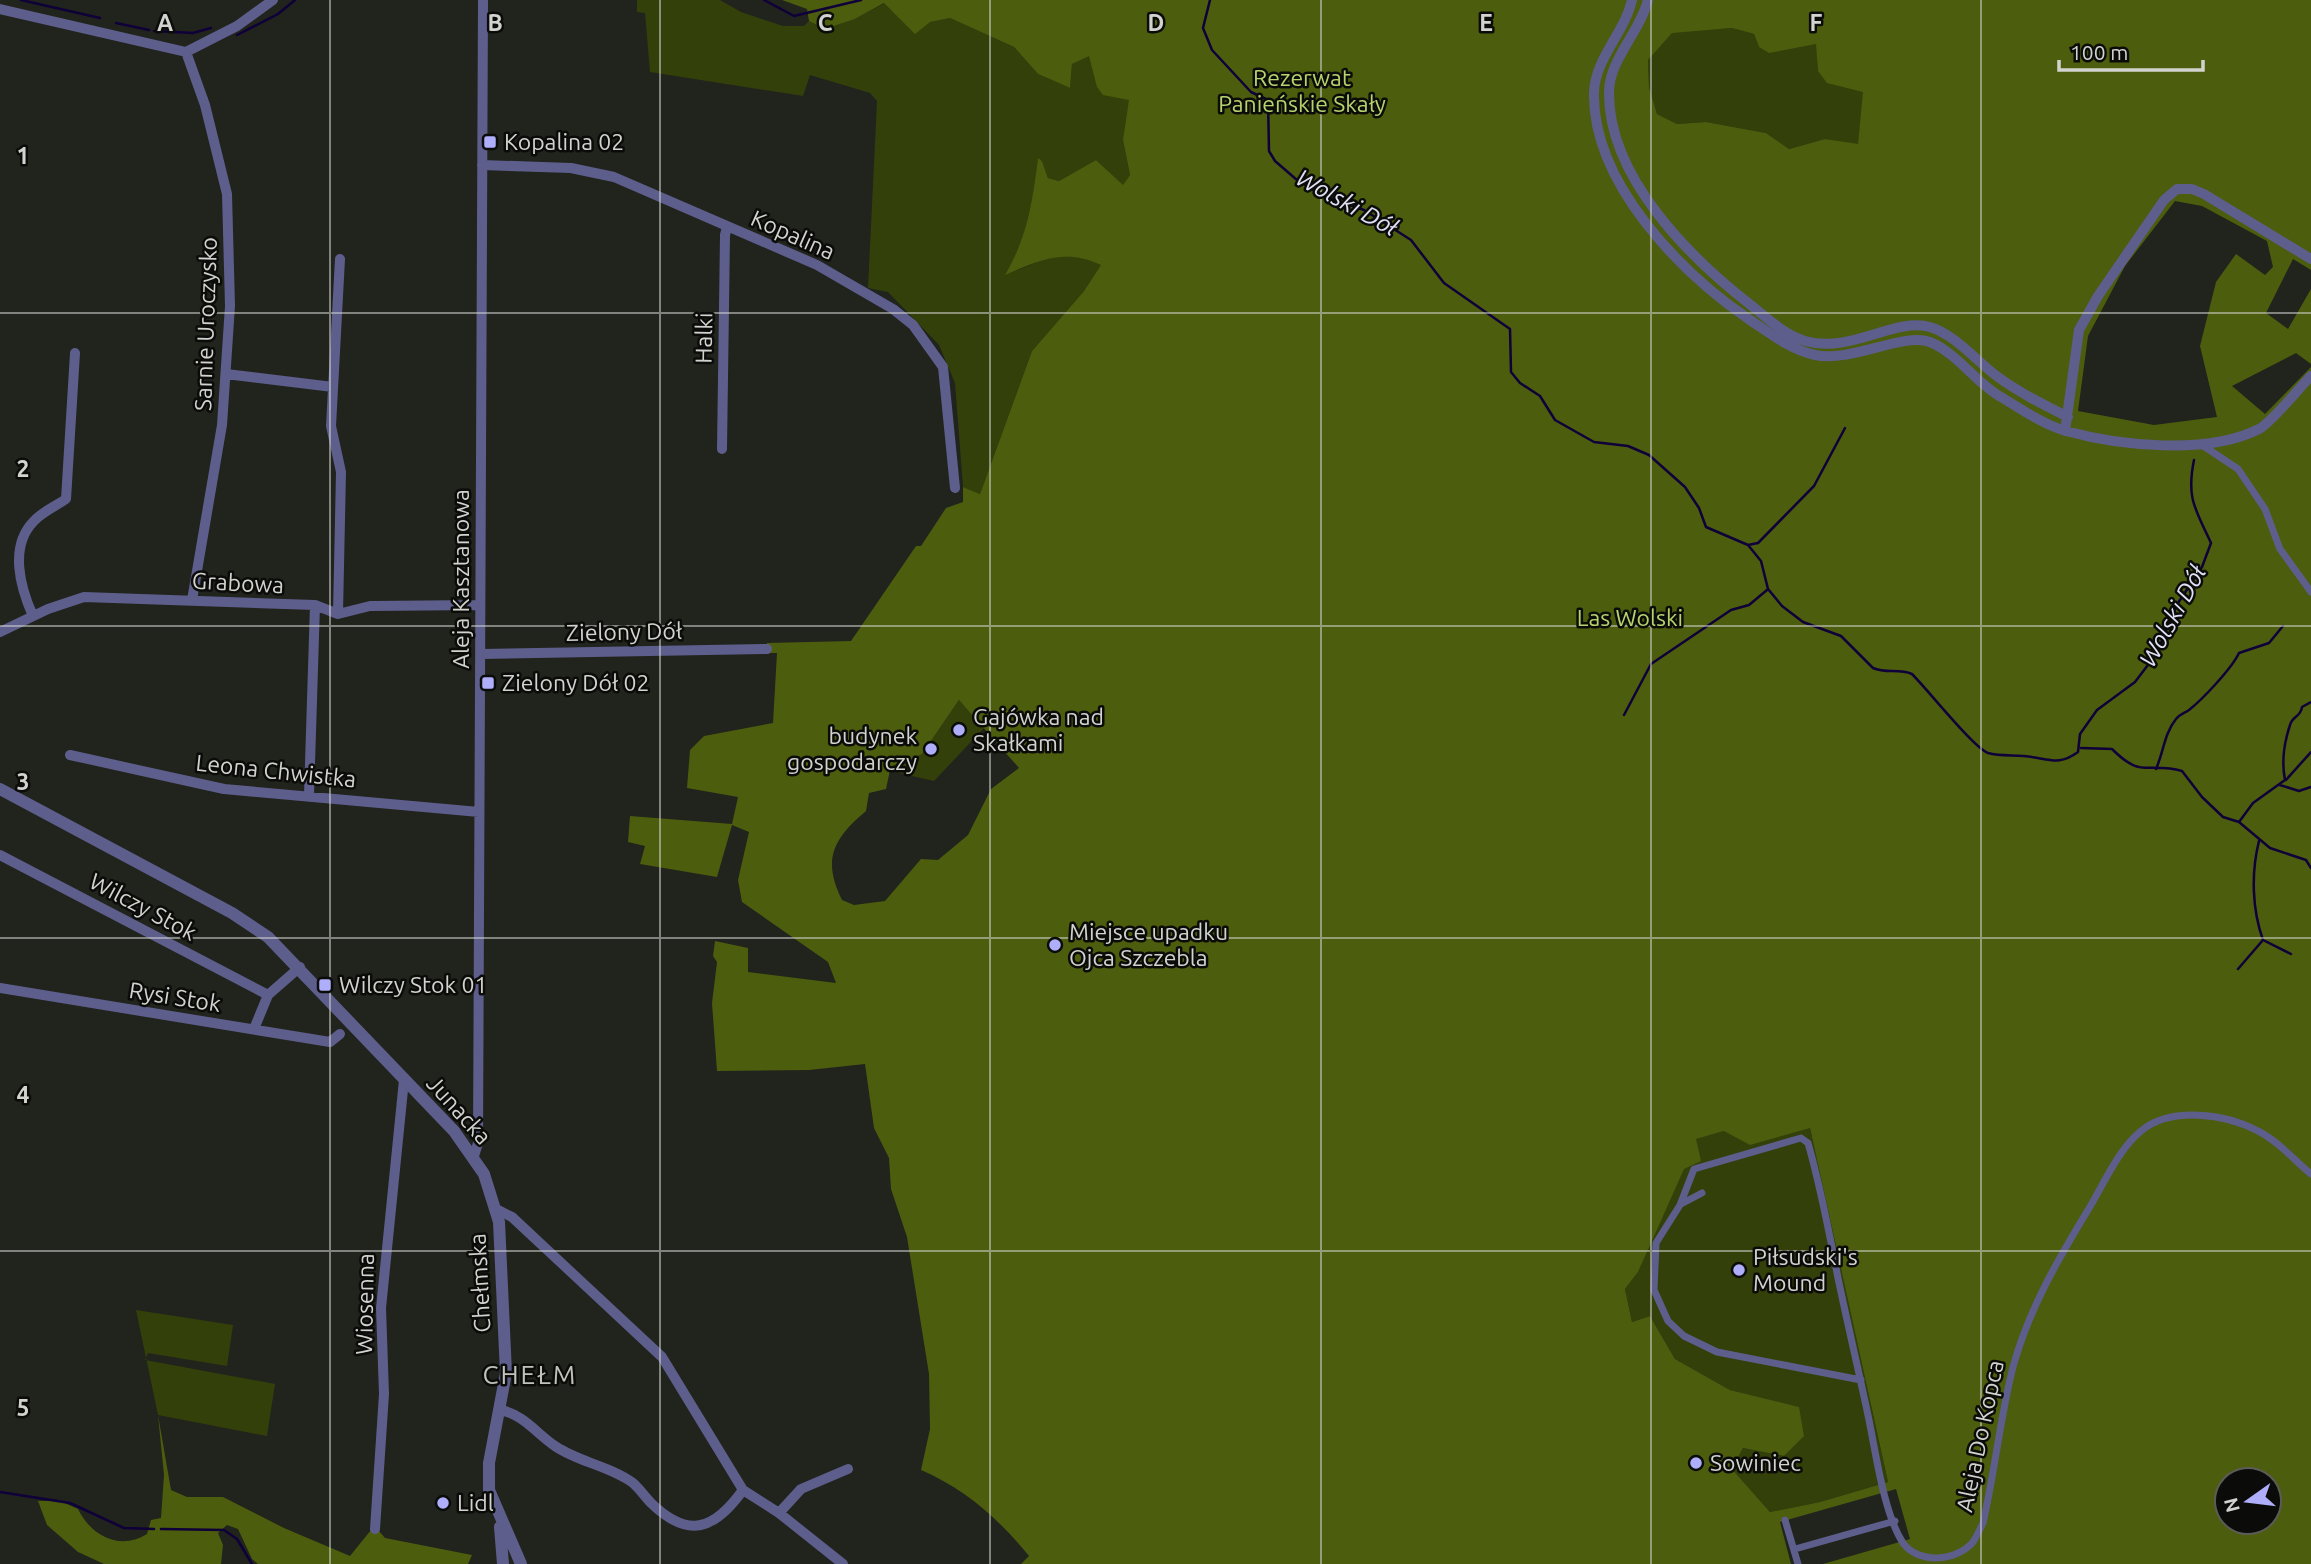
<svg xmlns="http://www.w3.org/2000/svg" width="2311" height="1564" font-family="Ubuntu,sans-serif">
  <rect width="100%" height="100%" fill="#21231d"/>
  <path fill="#33400a" d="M637,0H720L741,12L783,26H804L809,21L825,29L855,19L885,3L890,9L929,22L950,18L1014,47L1038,74L1070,88L1072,64L1088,55L1381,0L1123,140L1130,175L1123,186L1096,160L1059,181L1048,178L1042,161L1038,159C1032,203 1028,235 1006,274C1048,260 1056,248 1102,264L1084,291L1032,351L980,494L963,487L955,383L939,345L888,292L868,288L877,101L870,93L810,75L803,96L650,72L645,13L637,12Z
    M1732,28L1754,34L1759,47L1817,44L1818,71L1864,91L1858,145L1825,139L1789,149L1766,133L1706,122L1677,124L1657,114L1649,87L1648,60L1672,32Z
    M959,700L985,727L934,781L890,771L922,754Z
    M1810,1128L1888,1482L1820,1502L1770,1512L1732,1469L1743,1448L1784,1456L1803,1436L1798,1407L1730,1390L1675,1359L1650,1316L1632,1322L1625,1289L1638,1272L1695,1139L1724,1131Z
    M136,1310L233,1325L227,1366L148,1353L145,1360L275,1384L267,1436L158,1415Z"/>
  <path fill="#4c5d0d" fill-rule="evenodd" d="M782,0H2311V270L2293,259L2266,313L2288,329L2311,289V364L2296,353L2232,386L2265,414L2311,367V1564H1823L1910,1539L1896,1489L1780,1522L1791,1564H1021L1029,1556C999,1519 965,1489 921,1470L930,1429L929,1374L907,1237L891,1189L889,1158L874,1128L865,1064L809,1070L717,1071L712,1003L717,962L713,956L715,941L748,948V972L836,983L828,962L742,902L738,880L749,832L732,825L717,877L640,864L645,846L628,842L630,816L732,824L738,797L687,788L690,750L704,736L773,723L777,653H763L767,643L851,641L916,546H921L946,508L963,502V487L980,494L1032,351L1084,291L1101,265C1065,248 1040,260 1005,275C1028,235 1032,203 1038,158L1042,161L1048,178L1059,181L1096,160L1123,185L1130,175L1123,140L1129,100L1103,95L1097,87L1089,56L1072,64L1070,88L1038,74L1014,47L950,18L930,22L915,34L884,3L855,19L825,29L809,21L807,9ZM1732,28L1754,34L1759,47L1769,53L1816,44L1818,71L1827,83L1863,92L1858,144L1825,139L1789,149L1766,133L1706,122L1677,124L1657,114L1649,87L1648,60L1672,33ZM2175,201L2202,206L2267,241L2273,267L2265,275L2236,254L2216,282L2200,346L2217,417L2154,425L2078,411L2088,336L2125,266ZM959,700L1019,768L991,789L968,835L938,860L921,859L885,901L854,905L842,900C822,859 833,839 866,811L869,793L886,789L890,770L922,754ZM1810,1128L1888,1482L1820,1502L1770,1512L1732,1469L1743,1448L1784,1456L1804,1436L1799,1407L1730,1390L1675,1359L1650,1316L1632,1322L1625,1289L1638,1272L1684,1169L1701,1161L1696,1139L1724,1131L1750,1145ZM2227,1480H2269V1522H2227Z
    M158,1415L171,1490L187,1497H223L284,1528L350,1556L371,1530L379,1531L385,1538L472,1555L468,1564H258L252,1559L238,1529L227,1525L218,1533L223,1545L221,1564H104L78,1552L47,1525L38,1501H60L78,1509C91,1536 120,1551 147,1534L151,1520L161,1518L164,1475Z"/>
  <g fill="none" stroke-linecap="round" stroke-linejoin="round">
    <path stroke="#0f0039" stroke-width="2.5" d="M21,0L100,18
      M764,0L794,16L861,0
      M1210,0L1203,28L1212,50L1251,92L1268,100L1269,151L1275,161L1297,180L1322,195L1364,210L1411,240L1444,283L1510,329L1511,372L1520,383L1540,396L1555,420L1594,442L1628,446L1649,455L1685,487L1699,508L1706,527L1748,545L1761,561L1768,589L1782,606L1803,622L1841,636L1873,668C1886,674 1899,668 1912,674C1928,690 1974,748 1988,753C2002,757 2018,754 2032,757C2052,760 2060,765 2078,752L2080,734L2097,710L2135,682L2157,653L2176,606L2202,567L2211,543C2196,510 2186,499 2194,460
      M116,23L149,30
      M154,31L193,33L211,28
      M237,35L278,14L295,0
      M1748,545L1758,543L1814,486L1845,428
      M1624,715L1651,664L1731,610L1749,605L1767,590
      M2081,748L2112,749C2143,780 2146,761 2182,771L2202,797L2223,817L2239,822L2270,848L2306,860L2311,868
      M2156,769C2164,751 2164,734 2176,719C2180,714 2185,713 2189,710C2203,699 2232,668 2239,653L2269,643L2283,626
      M2286,780L2311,752
      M2280,785L2299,791L2311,787
      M2239,822L2253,803L2285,780C2281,760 2284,743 2290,725C2292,716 2301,717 2302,707L2311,702
      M2259,841C2251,873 2252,909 2263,940L2291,954
      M2238,969L2263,940
      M0,1492L70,1503L124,1528L154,1529
      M161,1529L224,1530L237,1539L252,1564"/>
    <path stroke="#5e5e8c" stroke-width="7" d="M2202,445L2238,469L2265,509L2280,549L2311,592
      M1681,1204L1702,1193
      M1861,1380L1717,1352L1684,1336L1668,1321L1654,1290L1656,1243L1680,1205L1694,1169L1801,1138L1808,1143C1821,1188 1829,1232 1838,1278C1848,1326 1859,1372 1869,1420C1876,1454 1884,1514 1903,1543C1918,1564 1956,1562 1973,1542C1977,1536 1980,1529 1983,1523C1995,1471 2000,1418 2013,1367C2029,1308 2060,1256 2091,1205C2105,1181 2119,1149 2141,1131C2171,1106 2226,1114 2258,1131C2278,1141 2294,1160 2311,1174
      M1785,1520L1798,1564
      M1795,1549L1895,1521"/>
    <path stroke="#5e5e8c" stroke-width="10" d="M1632,0C1625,32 1595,59 1594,92C1592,183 1681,273 1750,320C1771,334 1791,350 1815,355C1851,363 1903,332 1930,342C1957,353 1976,383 2001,397C2021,409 2044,425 2066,431C2120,446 2208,455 2259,429C2271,423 2299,388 2311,376
      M1648,0C1640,32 1609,60 1609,92C1608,177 1690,258 1752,306C1768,319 1785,335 1805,341C1851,354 1894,317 1930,327C1956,335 1977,362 1998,377C2020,393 2044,405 2068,417
      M0,9L186,52L237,26L273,0
      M186,52L205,105L227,194L230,306L222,425L192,600
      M482,165L571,168L614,177L817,265L893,309L913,325L943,367L955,488
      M226,374L333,387
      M2065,431L2079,330L2098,296L2164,200L2177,189H2192L2204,194L2311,259
      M722,449L725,235L727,227
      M338,614L341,472L331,426L340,259
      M33,616C20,587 9,546 34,521C42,512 56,506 66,499L75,353
      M0,632L48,609L84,597L315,605L338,614L370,606L480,605
      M481,654L767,649
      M70,755L224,789L479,812
      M309,795L315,605
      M0,855L268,995
      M0,988L330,1042L340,1034
      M254,1029L268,995L300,967
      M474,1156L478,1143L483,0
      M496,1209L512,1217L662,1357L743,1490L779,1513L843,1564
      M501,1410C524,1415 536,1433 555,1446C578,1462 610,1466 633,1483C640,1489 645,1497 651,1503C689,1540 715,1529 743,1490
      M779,1513L801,1489L848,1469
      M375,1529L384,1394L381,1308L404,1080"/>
    <path stroke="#5e5e8c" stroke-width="12" d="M0,789L232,913L268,937L454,1131L484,1174L499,1222L506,1373L489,1463V1490L521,1564
      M500,1527L503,1564"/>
  </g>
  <path fill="none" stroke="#d2d3cf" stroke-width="2" stroke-opacity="0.55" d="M330,0V1564M660,0V1564M990,0V1564M1321,0V1564M1651,0V1564M1981,0V1564M0,313H2311M0,626H2311M0,938H2311M0,1251H2311"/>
  <g fill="#aeaefa" stroke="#0b0c09" stroke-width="2.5">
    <rect x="483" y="135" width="14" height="14" rx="3.5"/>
    <rect x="481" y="676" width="14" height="14" rx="3.5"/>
    <circle cx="959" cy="730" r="7"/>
    <circle cx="931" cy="749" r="7"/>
    <circle cx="1055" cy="945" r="7"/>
    <rect x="318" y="978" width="14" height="14" rx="3.5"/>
    <circle cx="1739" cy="1270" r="7"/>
    <circle cx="1696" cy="1463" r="7"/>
    <circle cx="443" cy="1503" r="7"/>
  </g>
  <g text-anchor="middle" stroke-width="5" stroke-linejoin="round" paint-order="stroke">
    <g font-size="23" fill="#b7d36d" stroke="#0b0c09">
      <text x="1302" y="86">Rezerwat<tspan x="1302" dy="26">Panieńskie Skały</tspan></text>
      <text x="1630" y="626">Las Wolski</text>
    </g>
    <g font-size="23" fill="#d2d3cf" stroke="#0b0c09" text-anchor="start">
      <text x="504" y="150">Kopalina 02</text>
      <text x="502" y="691">Zielony Dół 02</text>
      <text x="973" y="725">Gajówka nad<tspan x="973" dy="26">Skałkami</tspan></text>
      <text x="917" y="744" text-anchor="end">budynek<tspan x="917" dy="26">gospodarczy</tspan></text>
      <text x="1069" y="940">Miejsce upadku<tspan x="1069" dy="26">Ojca Szczebla</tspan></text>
      <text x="339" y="993">Wilczy Stok 01</text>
      <text x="1753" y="1265">Piłsudski's<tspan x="1753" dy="26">Mound</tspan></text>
      <text x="1710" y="1471">Sowiniec</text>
      <text x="457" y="1511">Lidl</text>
    </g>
    <g font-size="23" fill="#d2d3cf" stroke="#0b0c09">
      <text transform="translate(793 235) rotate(24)" y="8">Kopalina</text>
      <text transform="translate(206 324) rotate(-88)" y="8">Sarnie Uroczysko</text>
      <text transform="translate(704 338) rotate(-89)" y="8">Halki</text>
      <text transform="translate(461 579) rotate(-90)" y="8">Aleja Kasztanowa</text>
      <text transform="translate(238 583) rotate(3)" y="8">Grabowa</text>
      <text transform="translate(624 632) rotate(-1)" y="8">Zielony Dół</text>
      <text transform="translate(276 771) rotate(6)" y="8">Leona Chwistka</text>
      <text transform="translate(143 907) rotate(28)" y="8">Wilczy Stok</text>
      <text transform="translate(175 997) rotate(9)" y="8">Rysi Stok</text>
      <text transform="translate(459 1110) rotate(48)" y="8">Junacka</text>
      <text transform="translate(480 1283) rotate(-93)" y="8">Chełmska</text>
      <text transform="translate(365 1304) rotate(-89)" y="8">Wiosenna</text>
      <text transform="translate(1980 1436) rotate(-78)" y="8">Aleja Do Kopca</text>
    </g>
    <g font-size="24" font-style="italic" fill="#e0e1f5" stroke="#0b0c09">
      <text transform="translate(1347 203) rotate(29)" y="8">Wolski Dół</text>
      <text transform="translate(2173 616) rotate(-61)" y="8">Wolski Dół</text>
    </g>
    <g font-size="26" letter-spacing="2" fill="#c0c2bb" stroke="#0b0c09">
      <text x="530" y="1384">CHEŁM</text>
    </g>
  </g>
  <g font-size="23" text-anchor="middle" font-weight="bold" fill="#d2d3cf" stroke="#0b0c09" stroke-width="5" stroke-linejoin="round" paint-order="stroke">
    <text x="165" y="31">A</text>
    <text x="495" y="31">B</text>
    <text x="825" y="31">C</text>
    <text x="1156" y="31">D</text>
    <text x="1486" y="31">E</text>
    <text x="1816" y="31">F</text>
    <text x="23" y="164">1</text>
    <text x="23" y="477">2</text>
    <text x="23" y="790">3</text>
    <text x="23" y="1103">4</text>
    <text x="23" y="1416">5</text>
  </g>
  <g transform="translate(2248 1501) rotate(256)"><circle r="33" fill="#0b0c09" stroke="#5b5c58" stroke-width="2"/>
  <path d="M0-5L12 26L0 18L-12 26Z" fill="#aeaefa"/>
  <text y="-10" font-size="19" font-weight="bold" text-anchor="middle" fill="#d2d3cf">N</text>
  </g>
  <path d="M2059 60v10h144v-10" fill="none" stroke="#d2d3cf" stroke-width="3.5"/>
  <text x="2070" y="60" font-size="21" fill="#d2d3cf" stroke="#0b0c09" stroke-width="5" paint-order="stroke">100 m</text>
</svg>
